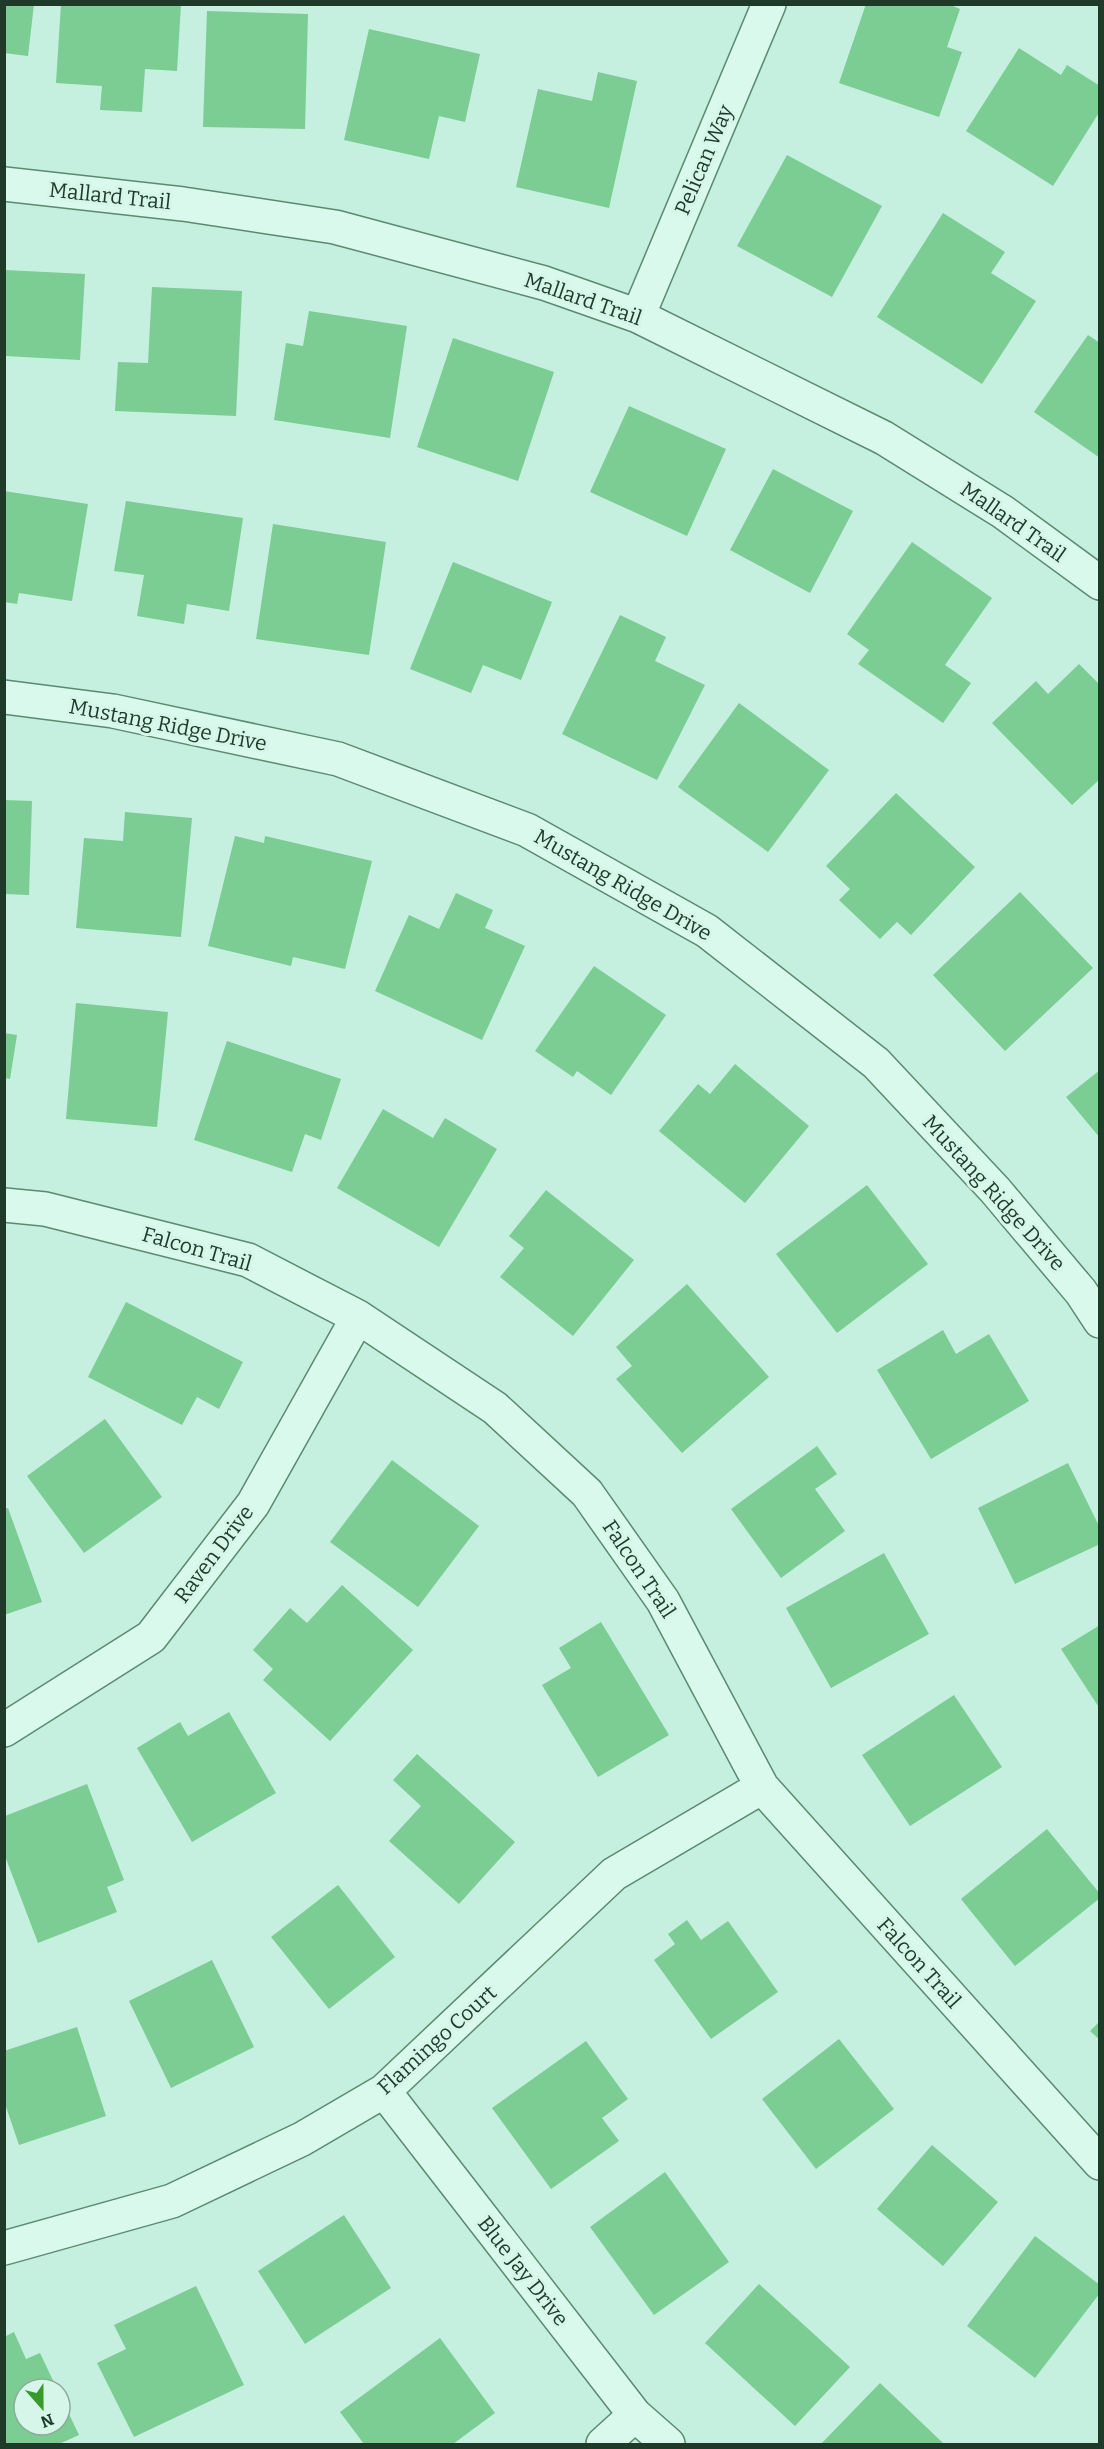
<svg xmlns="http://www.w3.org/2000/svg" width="1104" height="2449" font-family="Bitter,serif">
  <rect width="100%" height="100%" fill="#c5efde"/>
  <path fill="#7bcd94" d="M4,4H34L28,56L4,53Z
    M61,4H181L177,71L145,69L142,112L100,110L102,86L56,83Z
    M866,4H948L960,9L947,47L962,52L939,117L839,83Z
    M207,11L308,14L305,129L203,127Z
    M369,29L480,54L465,122L439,116L429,159L344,140Z
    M1019,48L1061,75L1067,65L1100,86V111L1053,186L966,131Z
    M598,72L637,81L609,208L516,187L538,89L592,101Z
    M787,155L882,206L832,297L737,246Z
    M943,213L1005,252L991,273L1036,301L982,384L877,317Z
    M5,270L85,274L80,360L5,356Z
    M152,287L242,291L236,416L115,411L118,362L148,363Z
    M309,311L407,326L390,438L274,420L286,343L303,346Z
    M1088,335L1100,343V458L1034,412Z
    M453,338L554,372L518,481L417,447Z
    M629,406L726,449L687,536L590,492Z
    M773,469L853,511L810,593L730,550Z
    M4,491L88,504L72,601L19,593L17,604L4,602Z
    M126,501L243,518L229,611L187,604L184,624L137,616L144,575L114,571Z
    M273,524L386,542L369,655L256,639Z
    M912,542L992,598L945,665L971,683L943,723L858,664L869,650L847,634Z
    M453,562L552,602L521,680L483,665L471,693L410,669Z
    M620,615L666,637L655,661L705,685L657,780L562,734Z
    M1079,664L1100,685V779L1072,805L992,723L1036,681L1048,694Z
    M739,703L829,770L768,852L678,787Z
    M896,793L975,867L911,935L897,922L880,939L839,900L850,889L826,866Z
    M4,800L32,801L29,895L4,894Z
    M125,812L192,818L181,937L76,928L84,838L123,841Z
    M235,836L264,843L265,836L372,861L345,969L293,957L291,966L208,946Z
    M1020,892L1093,968L1005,1051L933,975Z
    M456,893L493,910L485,928L525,946L482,1040L375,991L409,915L439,929Z
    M594,966L666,1015L611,1095L577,1071L573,1077L535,1051Z
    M76,1003L168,1012L157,1127L66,1119Z
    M4,1033L17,1035L10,1079L4,1078Z
    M227,1041L341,1079L321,1140L305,1134L292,1172L194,1140Z
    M735,1064L809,1126L745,1203L659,1131L698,1084L710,1094Z
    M1100,1070V1138L1066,1097Z
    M383,1109L433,1138L445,1118L497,1149L439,1247L337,1188Z
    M867,1185L928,1264L837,1333L776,1254Z
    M546,1190L634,1260L573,1336L500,1277L524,1248L509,1236Z
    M687,1284L769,1377L682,1453L616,1379L632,1366L616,1347Z
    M126,1302L243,1362L219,1409L197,1397L182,1425L88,1377Z
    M943,1330L956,1354L989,1334L1029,1401L931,1459L877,1370Z
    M105,1419L162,1497L84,1553L27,1476Z
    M817,1446L837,1474L815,1489L845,1531L781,1578L731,1509Z
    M392,1460L479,1526L418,1607L330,1542Z
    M1068,1463L1100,1528V1544L1015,1584L978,1508Z
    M8,1508L42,1602L4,1615V1509Z
    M884,1553L929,1634L831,1688L786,1608Z
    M342,1585L413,1650L330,1741L263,1680L273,1669L253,1650L290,1608L307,1623Z
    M601,1622L669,1735L598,1777L542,1685L571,1668L559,1648Z
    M1100,1625V1709L1061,1649Z
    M954,1695L1002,1767L910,1826L862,1755Z
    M229,1712L276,1793L192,1842L137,1748L180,1722L188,1736Z
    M417,1754L515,1842L459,1904L389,1841L421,1806L393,1780Z
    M87,1784L124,1880L107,1887L117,1912L38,1943L5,1856V1816Z
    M1047,1829L1100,1894V1898L1015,1966L961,1899Z
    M338,1885L395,1957L329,2009L271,1937Z
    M687,1920L701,1940L728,1921L778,1992L711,2039L654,1960L675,1944L668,1934Z
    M212,1960L254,2047L171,2088L129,2001Z
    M1100,2021V2040L1090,2031Z
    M77,2027L106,2116L19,2145L4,2101V2051Z
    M839,2039L894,2109L816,2169L762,2099Z
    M586,2041L628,2099L602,2118L619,2141L551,2189L492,2108Z
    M932,2145L998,2202L943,2266L877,2209Z
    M665,2172L729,2262L654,2315L590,2227Z
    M344,2215L391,2288L305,2344L258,2271Z
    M1035,2236L1100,2285V2293L1035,2378L967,2326Z
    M759,2284L850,2367L795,2426L705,2343Z
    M196,2286L244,2385L134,2437L97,2363L126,2349L114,2325Z
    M14,2332L26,2359L40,2353L57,2389H24V2425H60V2395L79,2435L59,2444H4V2337Z
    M440,2338L495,2413L453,2444H364L340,2412Z
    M880,2383L943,2443L821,2444Z"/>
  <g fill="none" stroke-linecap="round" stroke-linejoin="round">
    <defs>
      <path id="street" d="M4,184L183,204L335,227L544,283L638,316L884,438L1003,512L1100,583
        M638,316L769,4
        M4,697L113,711L338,759L527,830L707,931L876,1063L995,1190L1081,1292L1100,1321
        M4,1205L45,1209L248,1260L358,1317L495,1408L587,1493L663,1601L762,1787L1100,2163
        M4,1730L151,1637L253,1504L358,1317
        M384,2091L635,2415L668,2444
        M4,2248L172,2201L302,2139L384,2091L614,1874L762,1787
        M603,2444L635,2415"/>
    </defs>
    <use href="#street" stroke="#5b8a6f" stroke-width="36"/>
    <use href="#street" stroke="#d9f9ec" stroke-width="33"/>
  </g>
  <g text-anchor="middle" stroke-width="6" stroke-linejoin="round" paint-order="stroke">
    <g font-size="21" fill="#1f3a29" stroke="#d5f6e9">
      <text transform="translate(704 160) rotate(-67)" y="7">Pelican Way</text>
      <text transform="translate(110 196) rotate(6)" y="7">Mallard Trail</text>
      <text transform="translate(583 299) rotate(19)" y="7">Mallard Trail</text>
      <text transform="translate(1013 522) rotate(35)" y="7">Mallard Trail</text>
      <text transform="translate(168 725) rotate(11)" y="7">Mustang Ridge Drive</text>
      <text transform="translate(623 885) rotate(30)" y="7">Mustang Ridge Drive</text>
      <text transform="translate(994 1193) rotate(48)" y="7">Mustang Ridge Drive</text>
      <text transform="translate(197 1249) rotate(16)" y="7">Falcon Trail</text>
      <text transform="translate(214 1554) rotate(-53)" y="7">Raven Drive</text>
      <text transform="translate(639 1569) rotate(56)" y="7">Falcon Trail</text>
      <text transform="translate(919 1963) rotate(48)" y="7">Falcon Trail</text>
      <text transform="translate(437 2040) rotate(-42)" y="7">Flamingo Court</text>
      <text transform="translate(523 2271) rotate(52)" y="7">Blue Jay Drive</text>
    </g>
  </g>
  <rect width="1104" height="2449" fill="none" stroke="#1f3a29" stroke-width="12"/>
  <g transform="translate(42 2407) rotate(159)"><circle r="28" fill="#d5f6e9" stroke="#8cab9c" stroke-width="1.5"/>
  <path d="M0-4.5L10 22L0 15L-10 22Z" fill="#379a2a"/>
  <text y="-9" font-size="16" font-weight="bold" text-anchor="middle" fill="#1f3a29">N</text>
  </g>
</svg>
